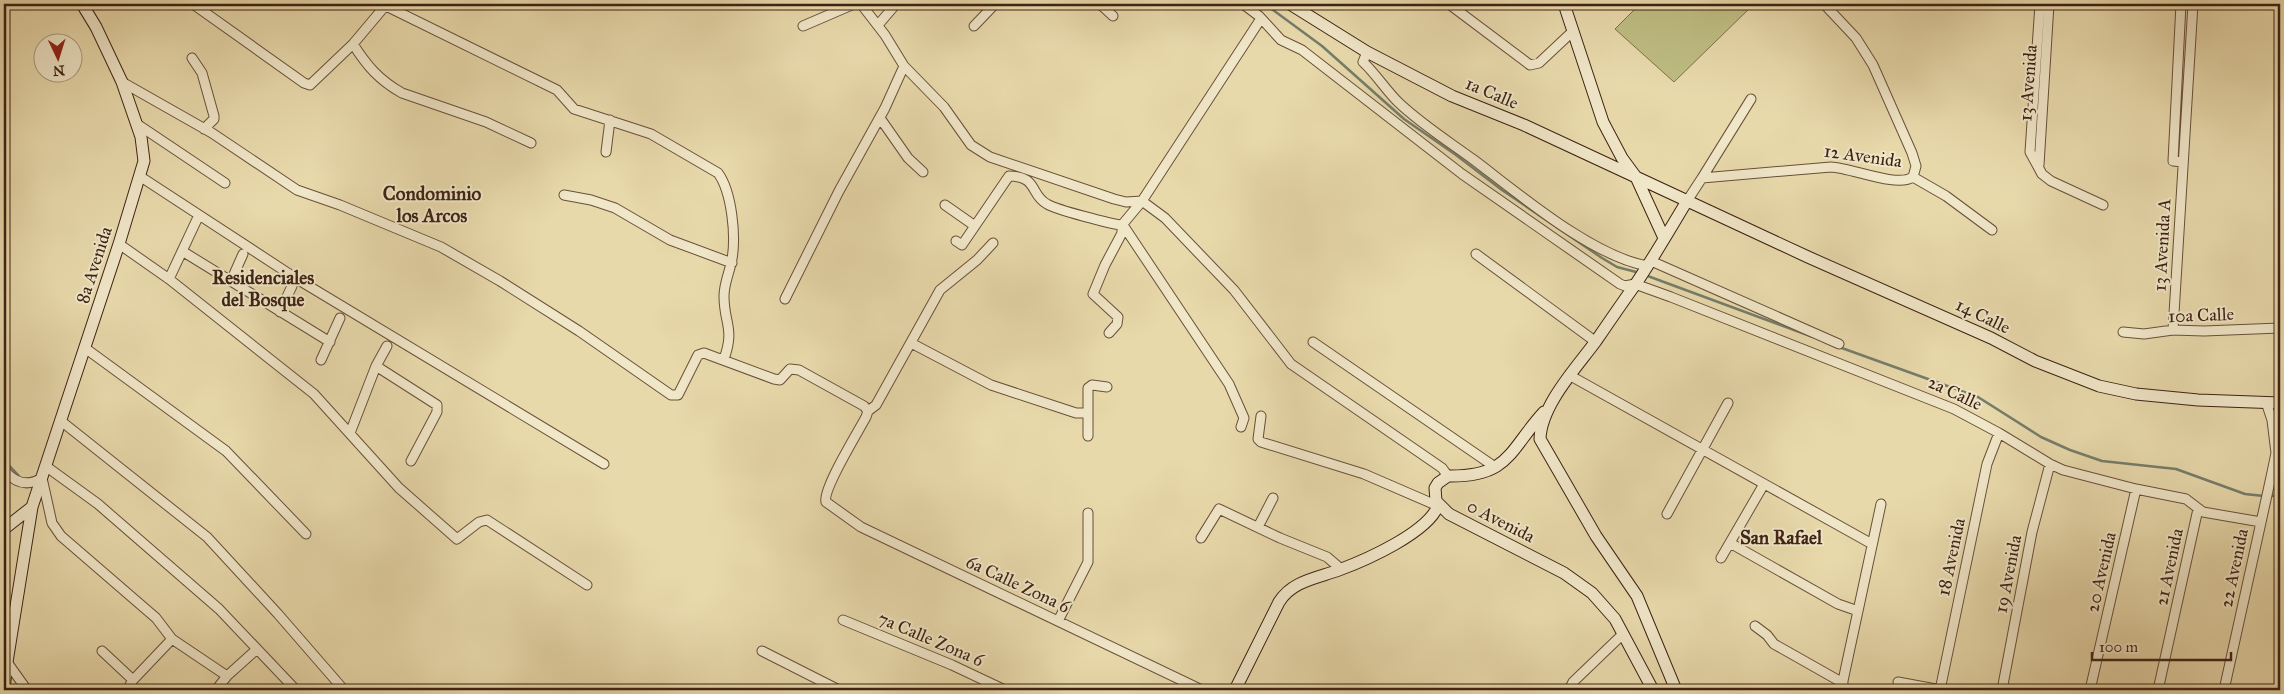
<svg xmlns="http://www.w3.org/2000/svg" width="2284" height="694" font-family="'IM FELL Great Primer',serif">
  <rect width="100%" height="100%" fill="#e8d9ab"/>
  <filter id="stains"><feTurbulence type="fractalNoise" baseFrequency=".004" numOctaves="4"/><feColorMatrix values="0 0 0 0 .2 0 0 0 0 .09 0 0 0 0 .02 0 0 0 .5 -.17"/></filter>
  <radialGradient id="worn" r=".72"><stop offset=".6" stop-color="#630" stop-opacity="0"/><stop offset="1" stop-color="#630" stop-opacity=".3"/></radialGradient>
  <path fill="#bebd83" stroke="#7e704c" d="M1627,4H1754L1674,82L1615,29L1634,10Z"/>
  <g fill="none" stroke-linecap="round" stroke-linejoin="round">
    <path stroke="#747d6c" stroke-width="2.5" d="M1265,4L1322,46L1404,119L1456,155L1502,190L1602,258L1617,267L1640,273
      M1645,275L1813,337
      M1839,347L1978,397L2041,437L2070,450L2102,461L2176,469L2245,494L2264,496
      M4,460L19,476
      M2269,496H2280"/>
    <defs>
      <path id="street" d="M193,4L304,83L310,85L353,44L385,6
        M382,4L557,90L574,109L651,134L718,173C732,192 736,236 732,259C730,271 724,283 724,296C724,324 735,328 724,359
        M861,4L885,35L904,66L944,107L971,145L990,157L1114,199L1126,202L1142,201L1165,218L1234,290L1291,364L1442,468L1448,476
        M1100,4L1113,16
        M1243,4L1259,16L1281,40L1302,50L1462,174L1620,284L1625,286L1635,284L1671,297L1954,409L1999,433L2050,464L2063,470L2136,489L2186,499L2203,512L2261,522
        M1449,4L1530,65L1539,63L1572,32
        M2040,4L2030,152L2042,174L2051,181L2103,205
        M2181,4L2173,161L2183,162
        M878,25L896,4
        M803,26L854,4
        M974,26L995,4
        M353,44C367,66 379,80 402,93L486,122L531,143
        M1367,52L1363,62C1376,74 1385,89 1398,102C1421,124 1448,141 1474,160C1519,194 1593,257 1648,266
        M192,58L202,73L214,116V119L204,129
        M122,82L212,133L297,190L340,205L441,247L500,281L579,331L671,395H678L698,355L704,353L774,379L780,380L790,369L799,370L864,406L868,411
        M880,118L908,158L923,172
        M137,124L225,183
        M606,152L610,120
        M2039,165L2049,4
        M141,177L297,279L604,464
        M1913,177L1946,196L1992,230
        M1702,178L1751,99
        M564,195L591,200L615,208L670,240L732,263
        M1687,201L1702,178L1831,167C1852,168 1897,188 1913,177L1916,166L1912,153L1873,65L1856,38L1824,4
        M945,205L975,226
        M1123,225L1229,384L1244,418L1241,427
        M956,241L962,245L1009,176C1038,176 1030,195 1047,204C1057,210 1111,224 1122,225
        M993,243L977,260L940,290L876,405L868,411L866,417C858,432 822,490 826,502L861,527L1202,690
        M119,244L169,279L314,394L399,488L457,539L479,522L487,520L587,585
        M182,251L330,342
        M1476,254L1596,342
        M1651,261L1839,344
        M169,279L199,215
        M231,281L243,254
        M785,299L839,191L885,108L904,66
        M280,312L292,286
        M2173,330L2193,4
        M2123,332L2144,334L2173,330L2204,331L2280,328
        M1109,333L1117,324L1118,317L1093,294L1105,265L1122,233V225L1142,201L1260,20
        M1313,342L1495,467
        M911,343L991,385L1076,413H1088
        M85,348L226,451L306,534
        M321,360L340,318
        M376,366L437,405V412L411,461
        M1569,375L1872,544
        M2266,402L2272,420L2276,453
        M1261,416L1258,439L1261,442L1364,474L1438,506
        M61,421L207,537L278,614L344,690
        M350,433L376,366L387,346
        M1088,436V388L1092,385L1107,387
        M47,467L98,504L219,609L296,690
        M4,470C15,483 27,487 42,478L52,523L61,536L156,618L172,639L227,676
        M1667,514L1728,403
        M1258,527L1273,498
        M1201,538L1219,509L1280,538L1327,557L1341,569
        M1730,543L1838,604L1858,611
        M1721,558L1764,484
        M843,620L952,665L1005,690
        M1058,621L1088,562V513
        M1755,626L1767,635L1774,644L1843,683
        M102,651L133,680
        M762,651L839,690
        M7,662L27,690
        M1898,682L1941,690
        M127,690L133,680L172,639
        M216,690L227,676L257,649
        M1569,690L1573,682L1623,634
        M1841,690L1881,504
        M1940,690L1987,464L1999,433
        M2002,690L2032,532L2050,464
        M2090,690L2136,489
        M2158,690L2198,509
        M2224,690L2271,477L2276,453L2280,447"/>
      <path id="secondary" d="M1290,4L1367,52L1452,96L1524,125L1808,257L1991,338L2035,361L2099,386L2136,394L2198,400L2280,403
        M1564,4L1603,122L1622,158L1636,177L1664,238
        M1544,412C1509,450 1510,477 1448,476L1438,483L1435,488L1436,501L1449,514L1564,573L1592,593L1615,619L1653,690
        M4,529L32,507L119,244L144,161L141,137L122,82L96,27L82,4
        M4,690L7,662L32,507
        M1235,690L1279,602C1292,581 1317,578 1339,570C1366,560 1427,533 1438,506
        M1676,690L1637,596L1596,536L1540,439C1541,405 1577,367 1596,341C1609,322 1622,303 1635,285C1654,257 1670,229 1687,201"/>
    </defs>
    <use href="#street" stroke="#68503a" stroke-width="11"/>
    <use href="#secondary" stroke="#3d2214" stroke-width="13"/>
    <use href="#street" stroke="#f0e6c8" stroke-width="9"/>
    <use href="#secondary" stroke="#f0e6c8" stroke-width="11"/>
  </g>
  <g text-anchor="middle" stroke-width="4" stroke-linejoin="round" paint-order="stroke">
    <g font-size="18" fill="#3d2214" stroke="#f0e6c8">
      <text transform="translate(2028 83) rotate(-86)" y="6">13 Avenida</text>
      <text transform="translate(1492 93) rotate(23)" y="6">1a Calle</text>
      <text transform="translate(1863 156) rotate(8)" y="6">12 Avenida</text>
      <text transform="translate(2162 245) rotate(-87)" y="6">13 Avenida A</text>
      <text transform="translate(94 265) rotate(-72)" y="6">8a Avenida</text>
      <text transform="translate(2201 315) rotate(-2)" y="6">10a Calle</text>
      <text transform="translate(1983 316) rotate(26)" y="6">14 Calle</text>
      <text transform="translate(1955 393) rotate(25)" y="6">2a Calle</text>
      <text transform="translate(1501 521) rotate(27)" y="6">0 Avenida</text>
      <text transform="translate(1951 557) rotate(-78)" y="6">18 Avenida</text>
      <text transform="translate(2169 567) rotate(-78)" y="6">21 Avenida</text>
      <text transform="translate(2234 568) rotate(-78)" y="6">22 Avenida</text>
      <text transform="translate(2101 572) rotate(-77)" y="6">20 Avenida</text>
      <text transform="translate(2008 574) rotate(-79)" y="6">19 Avenida</text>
      <text transform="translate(1018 584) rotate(25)" y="6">6a Calle Zona 6</text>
      <text transform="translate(931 639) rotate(23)" y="6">7a Calle Zona 6</text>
    </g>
    <g font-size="19" font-weight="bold" fill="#3d2214" stroke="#f0e6c8">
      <text x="432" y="200">Condominio<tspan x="432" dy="22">los Arcos</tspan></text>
      <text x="263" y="284">Residenciales<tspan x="263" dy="22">del Bosque</tspan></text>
      <text x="1781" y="544">San Rafael</text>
    </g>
  </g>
  <rect width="2284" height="694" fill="none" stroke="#e8d9ab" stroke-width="20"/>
  <rect x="5" y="5" width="2274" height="684" fill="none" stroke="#3d2214" stroke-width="2.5"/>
  <rect x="10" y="10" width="2264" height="674" fill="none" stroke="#3d2214"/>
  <g transform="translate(58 58) rotate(176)"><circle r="24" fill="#f0e6c8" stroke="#a89880"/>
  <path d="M0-4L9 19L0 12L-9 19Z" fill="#8f2418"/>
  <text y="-8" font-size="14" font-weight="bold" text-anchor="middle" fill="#3d2214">N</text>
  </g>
  <path d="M2092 652v8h139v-8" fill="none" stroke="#3d2214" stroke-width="2.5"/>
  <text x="2099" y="652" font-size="15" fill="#3d2214" stroke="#f0e6c8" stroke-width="4" paint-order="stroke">100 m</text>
  <rect width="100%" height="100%" filter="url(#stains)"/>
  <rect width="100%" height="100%" fill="url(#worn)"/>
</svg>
